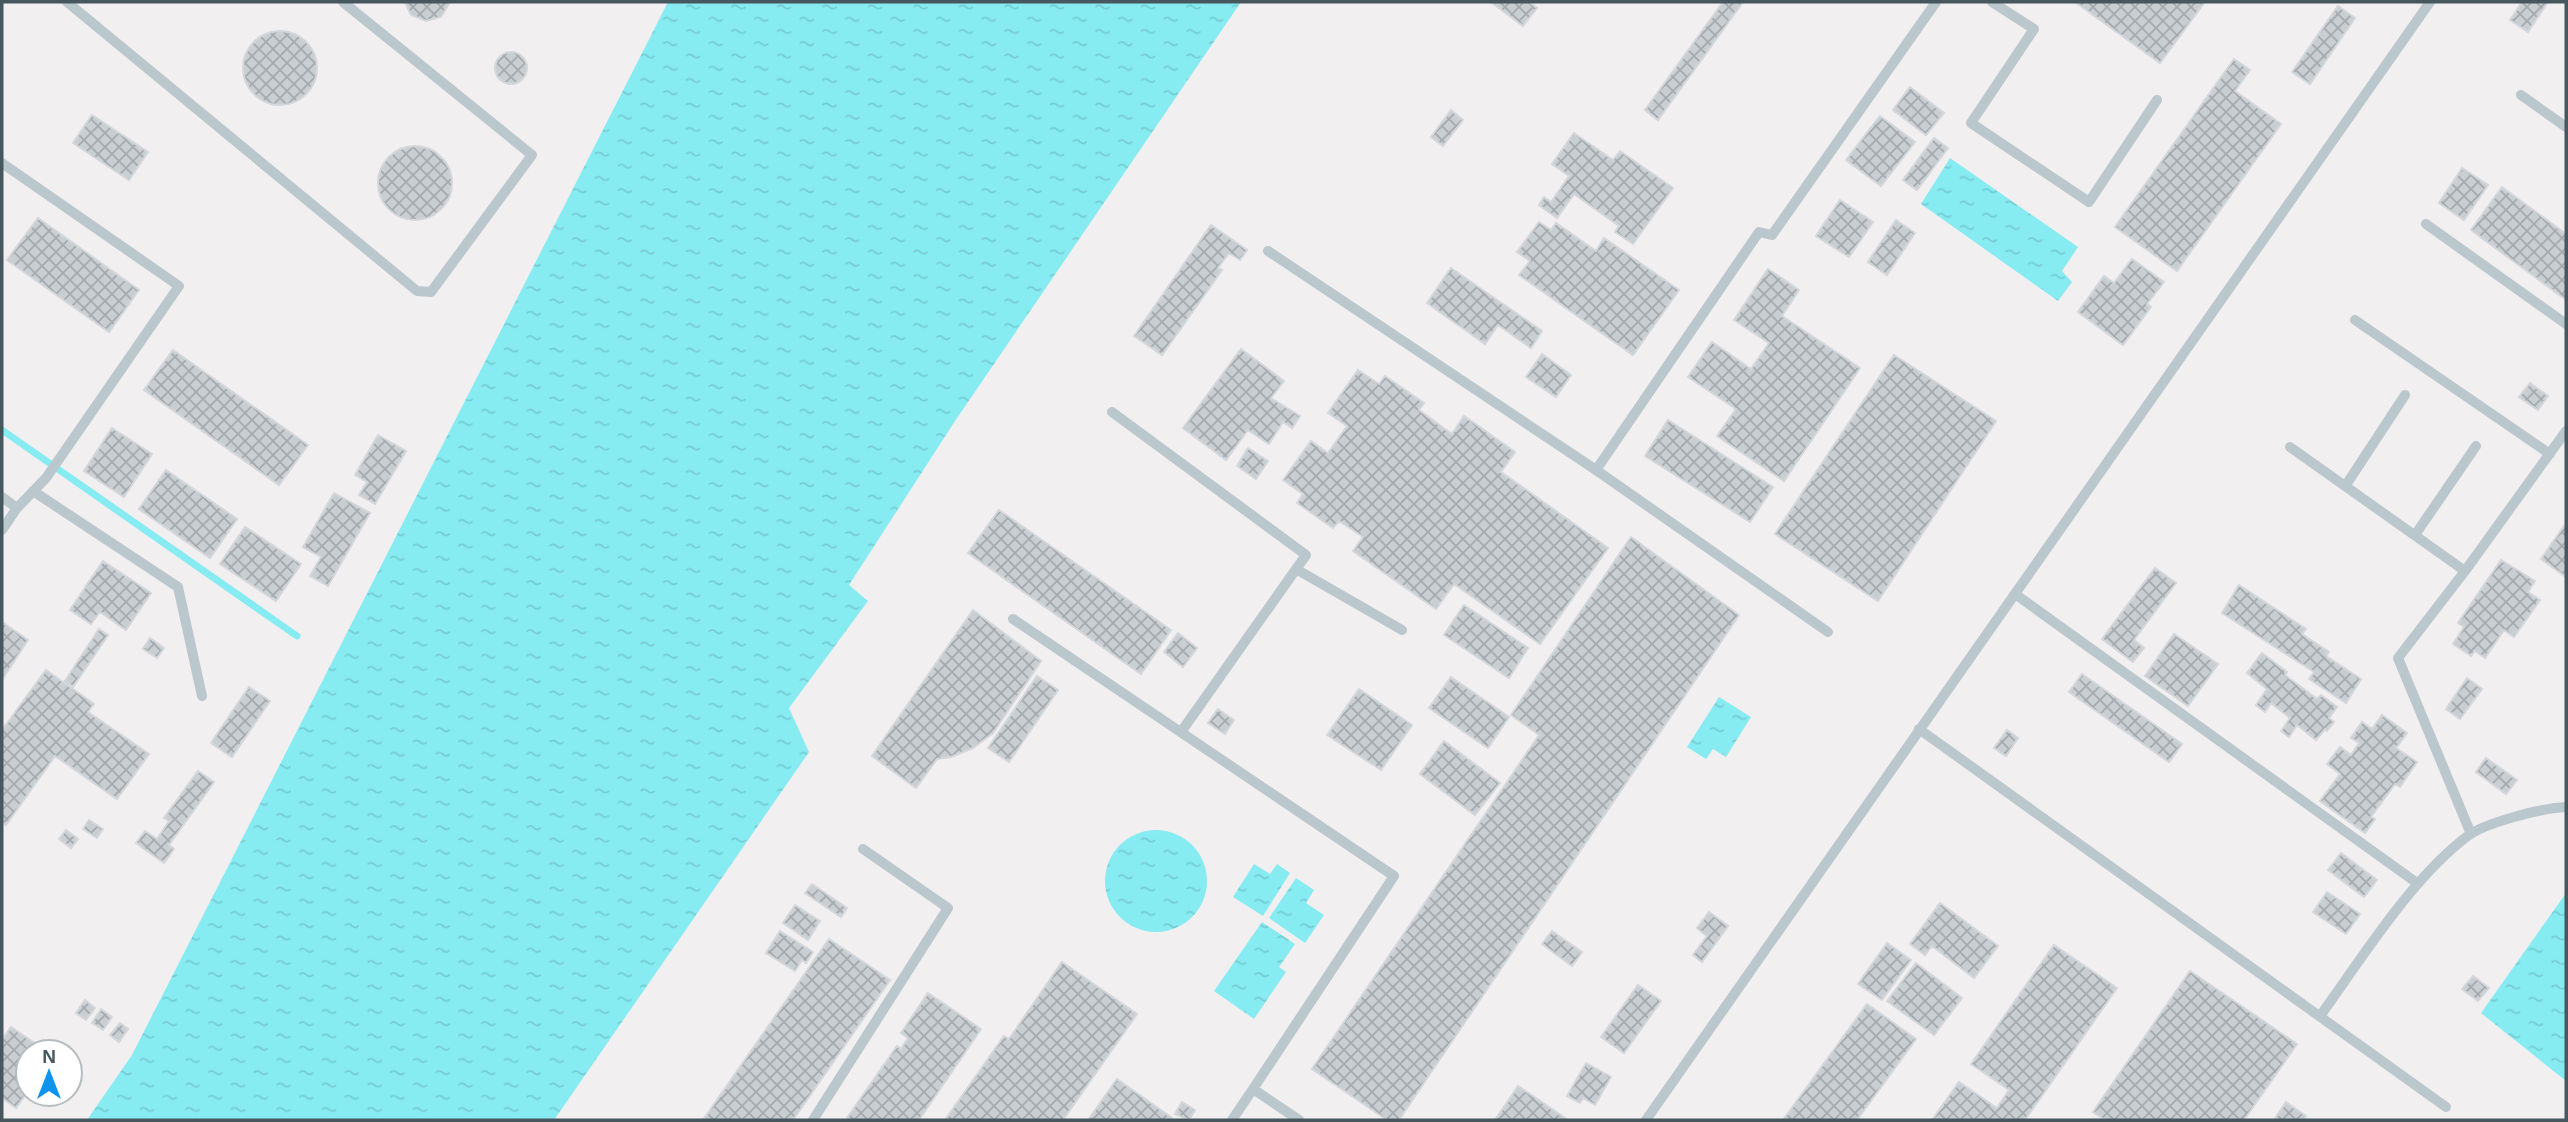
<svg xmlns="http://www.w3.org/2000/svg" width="2568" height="1122" font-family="Helvetica,sans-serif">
  <defs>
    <pattern id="water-ripples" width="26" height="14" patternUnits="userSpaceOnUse" patternTransform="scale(1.75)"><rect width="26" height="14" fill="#86ecf2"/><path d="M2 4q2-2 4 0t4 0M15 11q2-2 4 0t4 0" fill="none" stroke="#75ccd2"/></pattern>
    <pattern id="building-cross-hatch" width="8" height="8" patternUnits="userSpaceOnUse" patternTransform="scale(1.75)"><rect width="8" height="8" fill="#c9ced2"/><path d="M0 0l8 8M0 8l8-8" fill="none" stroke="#a5aaae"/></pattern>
  </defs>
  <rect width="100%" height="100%" fill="#f2eff0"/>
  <path fill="url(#water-ripples)" d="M668,2H1241L955,421L849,585L868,601L789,708L809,752L554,1120H87L132,1055Z
    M1950,158L2078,247L2062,271L2072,282L2058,301L1921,204Z
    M1719,697L1751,717L1726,757L1713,749L1706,759L1687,747Z
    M1105 881a51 51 0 1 1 102 0a51 51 0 1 1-102 0Z
    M1254,864L1270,874L1277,864L1290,873L1263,916L1233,897Z
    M1296,878L1314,890L1306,903L1324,915L1305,943L1269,918Z
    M2566,893V1081L2481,1013Z
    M1262,922L1295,944L1279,967L1286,972L1254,1019L1214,991Z"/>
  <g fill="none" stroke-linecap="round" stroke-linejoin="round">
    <path stroke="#86ecf2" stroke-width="7" d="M2,430L297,636"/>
  </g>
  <path fill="url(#building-cross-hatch)" stroke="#d3d7db" stroke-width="2" d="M405,2H450L441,17L426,21L411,15Z
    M1491,2H1529L1537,8L1523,26Z
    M1723,2H1743L1658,120L1645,110Z
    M2075,2H2202L2204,3L2160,63Z
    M2522,2H2548L2528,32L2510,20Z
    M2338,6L2355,18L2310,84L2292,72Z
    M243 68a37 37 0 1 1 74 0a37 37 0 1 1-74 0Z
    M495 68a16 16 0 1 1 32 0a16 16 0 1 1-32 0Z
    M2234,59L2250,70L2235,91L2281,124L2177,271L2115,227Z
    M1910,87L1944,113L1926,135L1893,110Z
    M1451,110L1463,120L1443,146L1431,137Z
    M92,115L148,152L129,180L73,143Z
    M1880,116L1915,142L1881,186L1846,160Z
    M1574,133L1613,160L1620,151L1673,188L1633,244L1615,232L1619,226L1574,194L1557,218L1539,205L1544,197L1551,202L1569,176L1552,164Z
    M1934,138L1948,148L1917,190L1903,180Z
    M378 183a37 37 0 1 1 74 0a37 37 0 1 1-74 0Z
    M2462,168L2488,185L2464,220L2439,203Z
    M2502,187L2566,234V300L2471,230Z
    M1840,200L1873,222L1849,257L1816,236Z
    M38,218L139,290L109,332L7,260Z
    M1896,220L1915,233L1887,275L1868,262Z
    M1539,222L1551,230L1556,223L1596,251L1604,238L1679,290L1633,355L1519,275L1530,261L1517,252Z
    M1211,225L1247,250L1240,260L1229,253L1218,268L1222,270L1162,355L1134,336Z
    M2132,259L2164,282L2147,304L2151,307L2123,345L2078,312L2104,276L2114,283Z
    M1451,268L1542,331L1531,348L1498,325L1485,344L1427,303Z
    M1768,269L1799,290L1782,316L1860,368L1784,481L1717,436L1736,409L1688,377L1712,342L1751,369L1769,343L1734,320Z
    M1241,349L1284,381L1271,398L1300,416L1292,428L1283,422L1269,444L1248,430L1226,460L1183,428Z
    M173,350L308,445L279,485L144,390Z
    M1542,354L1571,375L1556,397L1526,377Z
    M1894,355L1996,421L1878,601L1775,534Z
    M1358,370L1379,384L1385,376L1424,403L1419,410L1452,434L1464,416L1515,452L1501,472L1608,548L1540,644L1454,584L1436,609L1353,551L1363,537L1339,521L1333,528L1297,503L1303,494L1283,480L1311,441L1328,453L1347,426L1328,413Z
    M2530,383L2548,396L2538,410L2519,397Z
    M1668,420L1773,487L1750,522L1645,456Z
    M112,428L152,454L124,497L84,471Z
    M378,435L406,451L375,504L359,495L367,482L355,475Z
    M1248,448L1268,461L1256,479L1237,466Z
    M166,470L237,519L210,558L139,509Z
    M334,493L370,513L328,586L310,576L321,557L303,547Z
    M999,510L1171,630L1141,674L968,553Z
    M2566,523V577L2541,559Z
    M245,527L301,564L276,601L220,564Z
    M1631,537L1739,615L1399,1120H1387L1312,1069L1539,735L1511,715Z
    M2501,560L2535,581L2528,592L2540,600L2514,637L2504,630L2485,658L2475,651L2471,656L2453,644L2464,627L2458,623Z
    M103,561L151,593L126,630L100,612L91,624L70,610Z
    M2155,568L2176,583L2134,640L2144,648L2133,662L2102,639Z
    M2239,585L2306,629L2302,634L2329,652L2326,656L2361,679L2346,703L2309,679L2314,672L2222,613Z
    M1464,605L1528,648L1509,678L1444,635Z
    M973,610L1041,661L993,733L973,748L951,757L937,759L916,788L872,756Z
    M2,622L28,640L2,680Z
    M99,629L108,635L73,687L65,681Z
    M1178,633L1197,648L1183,667L1164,652Z
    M2174,634L2218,664L2188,706L2145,676Z
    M150,638L164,648L157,658L143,649Z
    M2262,653L2287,672L2285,675L2317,699L2321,695L2337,707L2329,718L2334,722L2327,731L2325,729L2316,740L2297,725L2289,737L2281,731L2290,718L2271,703L2265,712L2256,705L2267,689L2247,673Z
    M46,670L94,704L88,712L149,754L117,799L55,756L6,825L2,822V730Z
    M2082,674L2182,744L2169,762L2069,692Z
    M1037,676L1058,690L1009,762L988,748Z
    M1451,677L1509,717L1488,748L1429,708Z
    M2467,678L2482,689L2460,719L2446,709Z
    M249,687L270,701L232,757L211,743Z
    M1359,689L1412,725L1381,770L1327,735Z
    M1218,709L1234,720L1225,734L1208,723Z
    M2382,715L2407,733L2396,748L2417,762L2400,787L2395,784L2371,817L2375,819L2365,833L2320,801L2340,774L2327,764L2340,747L2351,755L2359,743L2351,738L2362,722L2372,729Z
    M2007,730L2018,738L2006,756L1994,748Z
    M1444,741L1500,783L1475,815L1420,774Z
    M2486,758L2517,780L2506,794L2476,772Z
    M198,771L214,782L169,845L174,849L164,863L136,843L145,831L157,839L169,821L164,818Z
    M89,820L103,829L97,838L83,829Z
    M66,830L78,839L71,848L59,839Z
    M2341,853L2377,880L2364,897L2328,870Z
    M812,884L847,908L841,917L805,893Z
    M2327,892L2360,914L2346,934L2313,912Z
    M1940,903L1998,946L1974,978L1932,946L1925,955L1910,944Z
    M795,905L820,921L808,940L783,923Z
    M1709,912L1728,926L1702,962L1693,955L1707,936L1697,928Z
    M780,931L813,952L806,963L802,960L795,971L766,953Z
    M1552,931L1582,952L1572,966L1542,944Z
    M829,939L890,980L793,1120H703Z
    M1887,943L1911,960L1882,1000L1858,984Z
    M2054,945L2117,988L2025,1120H1932L1959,1082L1997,1108L2009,1090L1971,1064Z
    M1062,962L1137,1014L1063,1120H945L1004,1036L1009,1039Z
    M1916,963L1962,998L1934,1035L1887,1001Z
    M2190,971L2297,1044L2244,1120H2105L2093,1112Z
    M2473,976L2489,988L2478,1001L2462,989Z
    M1638,985L1661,1001L1624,1053L1601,1037Z
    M928,993L981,1029L919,1120H850L847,1118L897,1046L901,1049L908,1038L901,1033Z
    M85,1000L95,1008L86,1020L76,1013Z
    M1867,1004L1916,1039L1857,1120H1783Z
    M101,1009L112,1017L103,1030L92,1023Z
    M120,1023L128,1029L119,1042L110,1035Z
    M11,1027L48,1052H28V1091L16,1108L2,1098V1040Z
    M1586,1063L1611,1077L1595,1105L1583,1098L1580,1103L1567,1096Z
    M1117,1079L1172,1118L1170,1120H1088Z
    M1518,1086L1568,1120H1495Z
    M1182,1102L1195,1110L1189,1120L1175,1114Z
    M2286,1102L2306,1116L2303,1120H2274Z"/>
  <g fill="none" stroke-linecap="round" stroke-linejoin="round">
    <path stroke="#bac7cd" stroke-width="10" d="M67,2L417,291L431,292L532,155L343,2
      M1992,2L2034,29L1971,123L2089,202L2157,100
      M2521,95L2566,127
      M2,163L179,286L46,478L17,508L2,530
      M2426,224L2566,324
      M1268,251L1596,470L1828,632
      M2355,320L2550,454
      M1112,412L1306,555L1181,732
      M2290,447L2465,571
      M1596,470L1759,232L1772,235L1936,2
      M2346,485L2405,395
      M33,491L178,587L202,696
      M2,497L17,508
      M2415,535L2476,446
      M1296,569L1402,630
      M2015,594L2417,883
      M1013,619L1394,876L1253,1089
      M1919,729L2446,1107
      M2471,834L2398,658L2465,571L2566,431
      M2320,1016C2362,958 2412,877 2469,835C2488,822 2543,808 2566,807
      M813,1120L948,908L863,849
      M1232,1120L1253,1089L1299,1120
      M1646,1120L2430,2"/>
  </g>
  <rect width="2568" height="1122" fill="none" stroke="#46575e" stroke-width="7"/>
  <g transform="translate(49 1073)"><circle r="33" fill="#ffffff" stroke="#b5bcbf" stroke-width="2"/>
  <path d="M0-5L12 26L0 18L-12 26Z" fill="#0e93ee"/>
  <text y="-10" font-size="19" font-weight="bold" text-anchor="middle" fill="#46575e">N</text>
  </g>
</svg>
